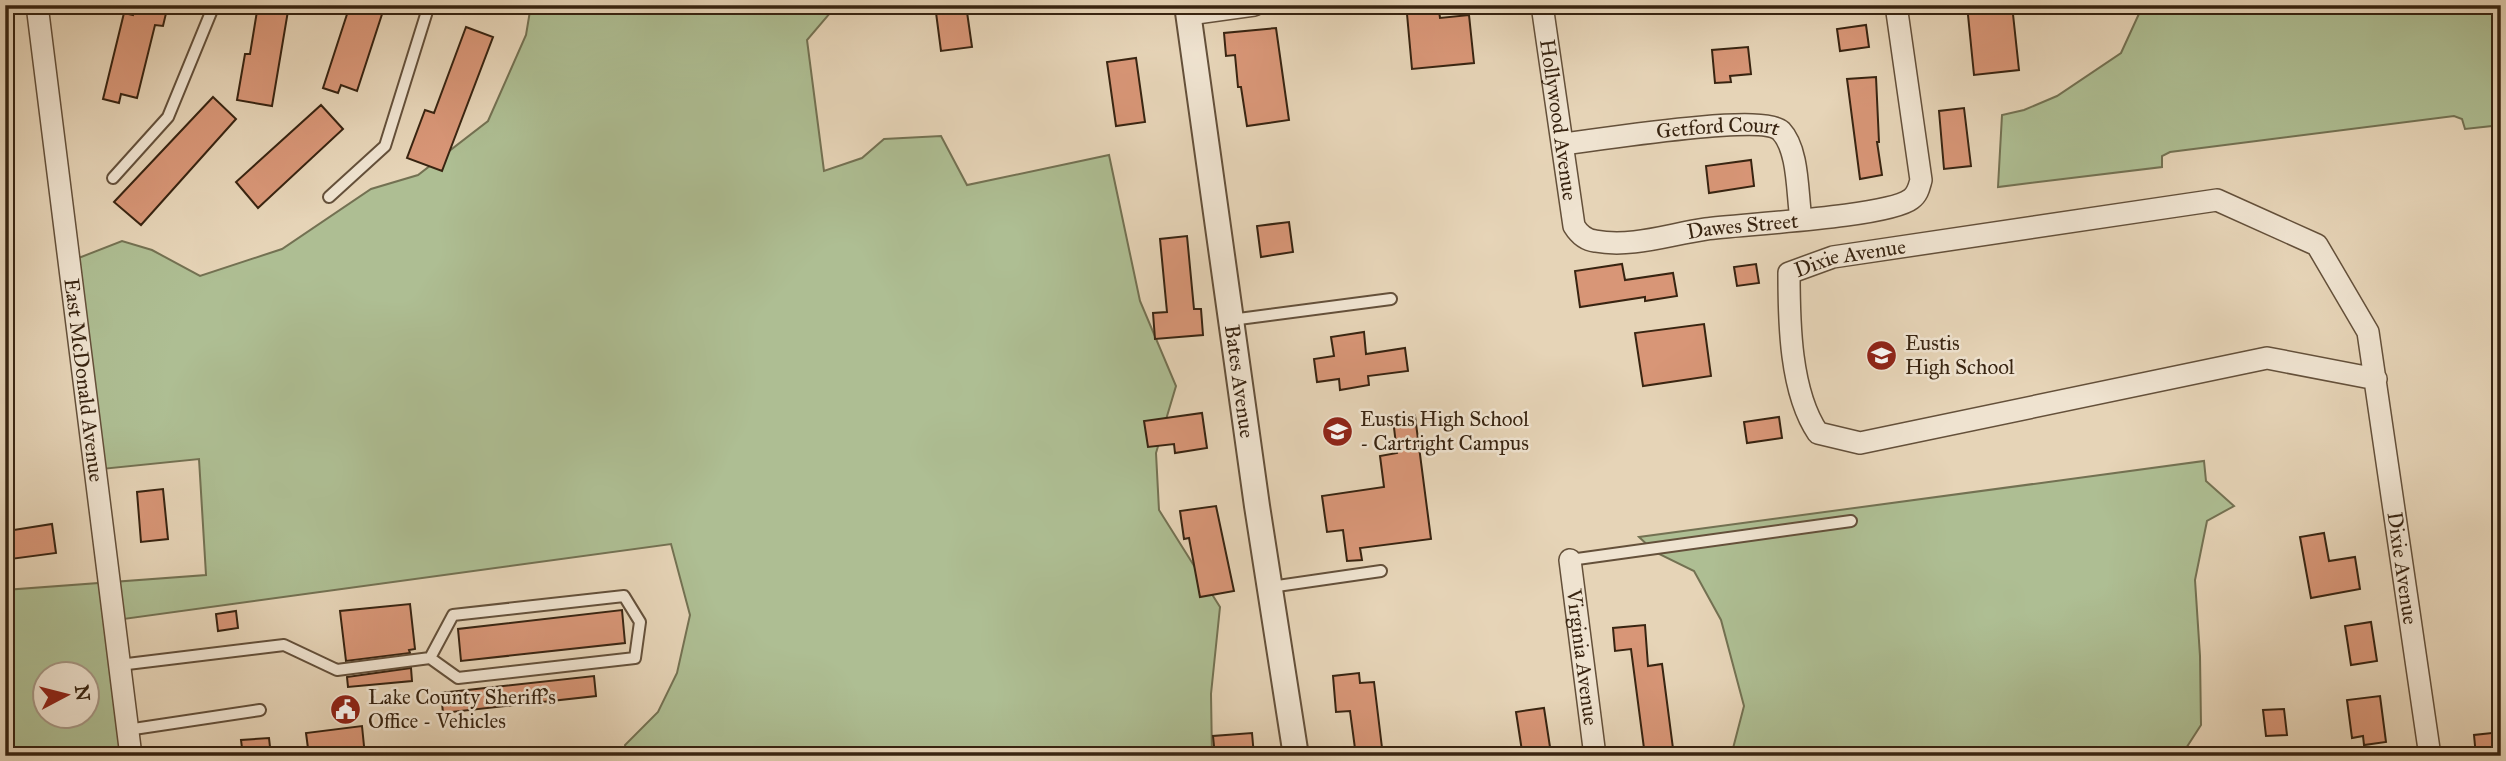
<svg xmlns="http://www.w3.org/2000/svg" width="2506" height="761" font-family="'IM FELL Great Primer',serif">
  <rect width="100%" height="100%" fill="#e6d4b7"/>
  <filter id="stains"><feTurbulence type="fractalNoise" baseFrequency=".00286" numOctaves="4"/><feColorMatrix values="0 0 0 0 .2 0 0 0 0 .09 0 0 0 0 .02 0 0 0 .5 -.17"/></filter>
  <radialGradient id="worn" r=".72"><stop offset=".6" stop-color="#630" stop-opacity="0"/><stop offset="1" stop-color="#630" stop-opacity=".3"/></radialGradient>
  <path fill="#aebe93" stroke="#737152" stroke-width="2" fill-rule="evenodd" d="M531,5H831V12L807,40L824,171L862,158L884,139L941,136L967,185L1109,155L1140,301L1176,386L1156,453L1159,510L1220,607L1211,694L1212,756H627L625,745L658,712L677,673L690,615L671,544L123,619L140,756H5V590L206,575L199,459L92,470L76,259L122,241L152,250L200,276L282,249L371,189L418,175L488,121L526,35ZM46,674H88V716H46Z
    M2143,5H2501V125L2465,129L2462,119L2454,116L2170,152L2162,156V167L1998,187L2002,115L2024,110L2057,96L2121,53Z
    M2204,461L2206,481L2234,506L2207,521L2195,580L2200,656L2201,725L2181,756H1731L1744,706L1721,620L1694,571L1655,552L1639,537Z"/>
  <path fill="#d89677" stroke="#382411" stroke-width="2" d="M136,5H168L163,26L155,25L137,98L121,94L119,103L103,99L124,13L133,15Z
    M258,5H289L272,106L237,100L245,54H250Z
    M350,5H385L357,91L341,85L338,93L323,88Z
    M935,5H966L972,47L941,51Z
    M1967,5H2012L2019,70L1974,75Z
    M1439,11L1440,18L1469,15L1474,63L1412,69L1407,14Z
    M1866,25L1869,47L1840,51L1837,29Z
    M466,27L493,37L442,171L407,158L425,110L434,113Z
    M1276,28L1289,120L1247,126L1241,87H1238L1235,55L1226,56L1224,33Z
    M1748,47L1751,74L1730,76L1731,82L1715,83L1712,50Z
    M1136,58L1145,122L1116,126L1107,62Z
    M1876,77L1879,142H1877L1882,175L1860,179L1847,79Z
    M213,97L236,119L141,225L114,202Z
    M321,105L343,129L258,208L236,182Z
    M1964,108L1971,166L1944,169L1939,111Z
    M1751,160L1754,186L1709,193L1706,166Z
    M1289,222L1293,252L1261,257L1257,226Z
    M1187,236L1194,309H1201L1203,335L1155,339L1153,313L1167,312L1160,239Z
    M1622,264L1625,280L1673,273L1677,296L1645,301V297L1580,307L1575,271Z
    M1756,264L1759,283L1737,286L1734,267Z
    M1704,324L1711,376L1643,386L1635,333Z
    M1364,332L1366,354L1405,348L1408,371L1368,376L1369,385L1340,390L1339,379L1317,382L1314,359L1334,356L1331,337Z
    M1202,413L1207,448L1175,453L1174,444L1148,447L1144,421Z
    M1415,416L1431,539L1360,548L1362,560L1347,561L1343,530L1327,532L1322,496L1384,487L1380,456L1397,453L1393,419Z
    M1779,417L1782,438L1747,443L1744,422Z
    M163,489L168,539L141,542L137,492Z
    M1216,506L1234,591L1200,597L1189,538L1184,539L1180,511Z
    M52,524L56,553L11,559L7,531Z
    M2324,533L2329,561L2355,557L2360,589L2311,598L2300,537Z
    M410,604L415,649L409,650L410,653L346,661L340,611Z
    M622,610L625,643L461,661L458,629Z
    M236,611L238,628L218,631L216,614Z
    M2371,622L2377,661L2351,665L2345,626Z
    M1645,625L1648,666L1662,664L1674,756H1645L1631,649L1615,651L1613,628Z
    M411,668L412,681L348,687L347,677Z
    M1359,673L1360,683L1374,682L1383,756H1356L1350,711L1336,712L1333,676Z
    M594,676L596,696L443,713L441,693Z
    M2380,696L2386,742L2364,745L2363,736L2352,738L2347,700Z
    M1544,708L1550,747L1522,751L1516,712Z
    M2284,709L2287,735L2266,736L2263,710Z
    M362,726L365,756H309L306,733Z
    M2501,732V756H2476L2474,735Z
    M1252,733L1254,756H1215L1213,736Z
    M269,738L271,756H243L241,740Z"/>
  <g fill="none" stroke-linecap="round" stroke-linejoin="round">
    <defs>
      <path id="service" d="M113,178L168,117L214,5
        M329,197L385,146L429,5
        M1231,320L1391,299
        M1570,560L1851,521
        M1270,587L1381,571
        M119,665L284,645L337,670L430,658L453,615L624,596L640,622L635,658L458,678L430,658
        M127,730L260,710"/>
      <g id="minor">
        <path id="s1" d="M37,5L131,756"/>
        <path id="s2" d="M1542,5L1574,226C1579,234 1586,240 1595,241C1632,248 1670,234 1706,229C1744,224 1888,217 1911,199C1918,194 1919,187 1921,180L1896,5"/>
        <path d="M1189,14L1254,5"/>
        <path id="s3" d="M1563,144C1597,140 1762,113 1781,131C1799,150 1797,194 1801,219"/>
        <path id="s4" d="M2376,379L2267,358L1860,443L1818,433C1790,392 1789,322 1789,273L1833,257L2217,200L2317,245L2368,332L2430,756"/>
        <path id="s5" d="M1570,560L1595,756"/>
      </g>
      <g id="tertiary">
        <path id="s6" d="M1187,5L1257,506L1296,756"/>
      </g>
    </defs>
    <use href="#service" stroke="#64503a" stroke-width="14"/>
    <use href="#minor" stroke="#64503a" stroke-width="24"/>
    <use href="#tertiary" stroke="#64503a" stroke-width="28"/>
    <use href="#service" stroke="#efe3d0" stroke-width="10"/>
    <use href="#minor" stroke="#efe3d0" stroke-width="21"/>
    <use href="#tertiary" stroke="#efe3d0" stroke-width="24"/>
  </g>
  <defs>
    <symbol id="school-disc" viewBox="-11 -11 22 22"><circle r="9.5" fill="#8f2418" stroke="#efe3d0"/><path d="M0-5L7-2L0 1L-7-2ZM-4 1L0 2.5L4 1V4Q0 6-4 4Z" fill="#fff"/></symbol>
    <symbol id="civic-disc" viewBox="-11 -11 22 22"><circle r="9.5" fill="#8f2418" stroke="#efe3d0"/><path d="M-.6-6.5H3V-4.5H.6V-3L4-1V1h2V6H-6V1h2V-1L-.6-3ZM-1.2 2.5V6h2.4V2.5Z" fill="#fff"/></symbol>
  </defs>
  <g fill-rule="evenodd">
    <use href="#school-disc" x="1864" y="338" width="35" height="35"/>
    <use href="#school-disc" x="1320" y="414" width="35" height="35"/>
    <use href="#civic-disc" x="328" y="692" width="35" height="35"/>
  </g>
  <g text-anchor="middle" stroke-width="5" stroke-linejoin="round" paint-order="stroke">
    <g font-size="21" fill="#382411" stroke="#efe3d0">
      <text dy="7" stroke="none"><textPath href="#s2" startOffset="116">Hollywood Avenue</textPath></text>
      <text dy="7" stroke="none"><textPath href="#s3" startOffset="156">Getford Court</textPath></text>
      <text dy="7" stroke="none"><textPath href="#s2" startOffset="399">Dawes Street</textPath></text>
      <text dy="7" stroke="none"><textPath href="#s4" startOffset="798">Dixie Avenue</textPath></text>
      <text dy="7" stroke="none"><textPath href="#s1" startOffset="378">East McDonald Avenue</textPath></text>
      <text dy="7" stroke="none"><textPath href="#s6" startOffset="380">Bates Avenue</textPath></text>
      <text dy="7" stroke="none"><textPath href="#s4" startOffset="1619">Dixie Avenue</textPath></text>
      <text dy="7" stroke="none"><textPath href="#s5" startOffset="98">Virginia Avenue</textPath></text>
    </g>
    <g font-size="21" fill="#382411" stroke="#efe3d0" text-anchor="start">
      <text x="1905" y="350">Eustis<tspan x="1905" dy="24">High School</tspan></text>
      <text x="1360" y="426">Eustis High School<tspan x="1360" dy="24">- Cartright Campus</tspan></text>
      <text x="368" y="704">Lake County Sheriff's<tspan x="368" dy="24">Office - Vehicles</tspan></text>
    </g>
  </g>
  <rect width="2506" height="761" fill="none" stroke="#e6d4b7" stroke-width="28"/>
  <rect x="7" y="7" width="2492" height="747" fill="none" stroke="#382411" stroke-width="3.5"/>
  <rect x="14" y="14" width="2478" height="733" fill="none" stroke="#382411" stroke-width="2"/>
  <g transform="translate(66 695) rotate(83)"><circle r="33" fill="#efe3d0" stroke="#a69784" stroke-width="2"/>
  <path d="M0-5L12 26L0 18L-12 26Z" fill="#8f2418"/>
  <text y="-10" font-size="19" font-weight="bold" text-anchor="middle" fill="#382411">N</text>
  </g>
  <rect width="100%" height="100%" filter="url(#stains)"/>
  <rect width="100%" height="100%" fill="url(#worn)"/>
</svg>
